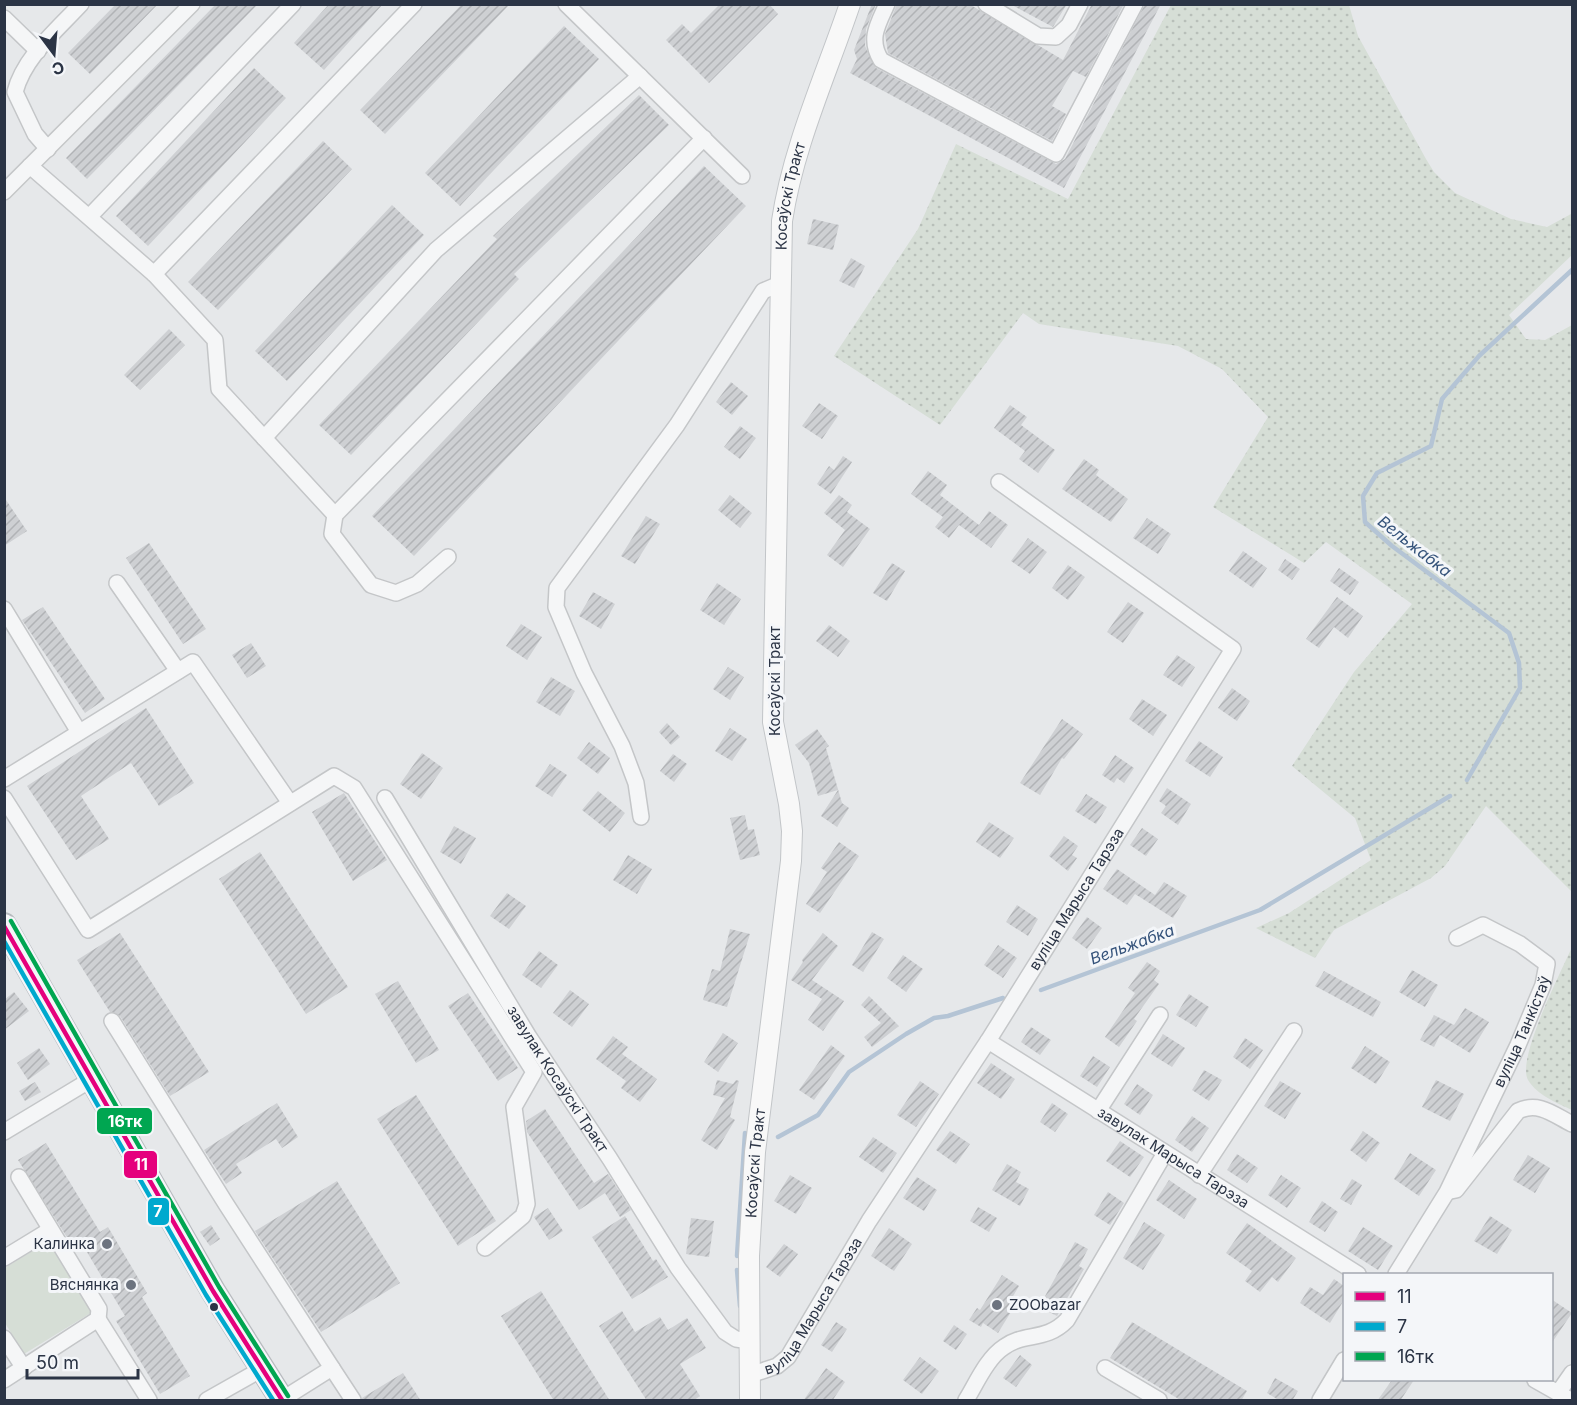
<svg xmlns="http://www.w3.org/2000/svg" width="1577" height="1405" font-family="Inter,sans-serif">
  <defs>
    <pattern id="grass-dots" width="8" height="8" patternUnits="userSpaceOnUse" patternTransform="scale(1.5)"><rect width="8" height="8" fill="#d6ded6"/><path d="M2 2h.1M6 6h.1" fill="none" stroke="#b8bfb9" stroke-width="1.8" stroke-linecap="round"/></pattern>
    <pattern id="building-hatch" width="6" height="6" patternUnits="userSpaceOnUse" patternTransform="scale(1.5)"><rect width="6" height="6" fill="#ced0d3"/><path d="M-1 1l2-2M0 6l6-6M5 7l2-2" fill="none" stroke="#b1b3b6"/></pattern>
  </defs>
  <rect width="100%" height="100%" fill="#e6e8ea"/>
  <path fill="url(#grass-dots)" d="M1171,5H1349L1358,36L1426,159L1434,172L1455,193L1511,219L1547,227L1571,214L1572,206V255L1509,315L1526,339L1545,340L1572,325V892L1486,806L1445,866L1431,878L1334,930L1315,958L1256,928L1289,913L1371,860L1355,818L1292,766L1354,672L1412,604L1326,542L1304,563L1213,507L1268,417L1222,369L1178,346L1039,324L1023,313L940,425L834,356L918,229L956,144L1068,199Z
    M1572,947V1110C1557,1103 1537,1095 1528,1080C1516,1059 1562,970 1572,947Z"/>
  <path fill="#d6ded6" d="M50,1240L94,1311L24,1354L5,1323V1268Z"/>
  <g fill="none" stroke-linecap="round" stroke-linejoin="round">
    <path stroke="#b4c4d5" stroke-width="4.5" d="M1467,780L1520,688L1519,663L1509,633L1392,546L1365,522L1363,496L1377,473L1431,446L1442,399L1479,356L1572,270
      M1041,990L1260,910L1450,796
      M778,1137L818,1115L849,1072L906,1034L934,1018L948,1016L1003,998
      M737,1256L745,1133
      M737,1270L740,1306"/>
  </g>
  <path fill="url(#building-hatch)" d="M116,4H158L90,74L68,53Z
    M216,4H258L87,179L66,158Z
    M329,4H383L324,70L294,43Z
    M462,4H510L385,134L360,110Z
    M720,4H769L778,14L709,83L666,40L682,24L691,33Z
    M872,4H876L866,29L865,46L876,68L1056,164L1065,159L1145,4H1161L1064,188L850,73L857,59L854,50Z
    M897,4H969L1063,60L1092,4H1124L1086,77L1073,71L1052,106L1066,114L1052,141L888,53L885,34Z
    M1010,4H1067L1053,27Z
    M564,26L599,59L460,206L425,173Z
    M254,68L286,98L148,246L116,216Z
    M639,95L669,125L514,274L519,279L351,455L319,425L497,239L493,236Z
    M323,141L352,169L218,310L188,282Z
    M704,166L746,206L414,556L372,516Z
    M392,205L424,235L287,381L255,351Z
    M813,219L839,225L833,250L807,244Z
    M851,258L865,266L854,288L839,281Z
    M169,329L185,345L140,390L124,375Z
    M731,382L748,396L732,415L716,402Z
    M819,403L838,416L822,439L802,426Z
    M1010,405L1027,417L1021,425L1055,450L1038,473L1019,459L1025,451L994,428Z
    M740,426L756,438L740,459L724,447Z
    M843,456L852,462L831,494L817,484L829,466L834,470Z
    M1084,459L1099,470L1096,475L1128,499L1111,522L1062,489Z
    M928,471L947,485L940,495L979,525L989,511L1008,525L991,548L959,525L949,538L935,527L943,517L911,494Z
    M730,495L752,513L740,528L718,510Z
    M839,495L852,505L847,512L870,529L843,567L827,555L845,530L824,513Z
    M4,497L27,531L4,546Z
    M646,516L660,524L635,564L621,556Z
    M1147,518L1171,534L1158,554L1133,538Z
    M1028,538L1047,552L1030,574L1011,561Z
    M149,543L206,629L183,644L126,558Z
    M1243,551L1267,568L1253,588L1229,571Z
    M1285,559L1300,569L1292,580L1278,570Z
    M892,563L905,571L887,601L873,593Z
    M1068,565L1085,577L1068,600L1052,588Z
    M1339,568L1359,582L1350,595L1330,581Z
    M717,583L741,599L724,625L700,610Z
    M593,592L615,604L601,629L579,616Z
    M1337,597L1363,616L1348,638L1334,627L1319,648L1306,639Z
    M1128,602L1144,613L1123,643L1107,632Z
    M43,607L105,699L85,713L22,620Z
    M521,624L542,637L527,660L506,646Z
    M829,625L850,641L838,657L816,641Z
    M251,643L266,666L247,678L232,655Z
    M1177,655L1195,667L1182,687L1163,675Z
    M728,667L744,677L730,700L713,689Z
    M551,677L575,691L560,716L536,702Z
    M1232,688L1250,701L1237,721L1218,708Z
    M1142,699L1167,715L1153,736L1129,719Z
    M146,708L194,783L159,806L131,763L81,796L109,839L76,860L27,786Z
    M1062,719L1083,734L1064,759L1062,758L1040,795L1020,783Z
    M667,723L680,737L671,745L659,732Z
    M730,728L747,739L732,761L715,751Z
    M817,729L829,746L826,748L842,803L849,808L837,827L821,816L838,790L818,796L809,763L795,745Z
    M1199,741L1223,757L1210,777L1185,761Z
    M589,742L610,758L598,774L577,758Z
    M422,753L443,768L421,799L400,784Z
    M673,754L687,764L674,782L660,771Z
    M1115,755L1134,768L1124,783L1117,778L1114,783L1102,775Z
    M550,764L567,775L552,797L535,786Z
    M1167,788L1191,804L1178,825L1161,813L1166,806L1159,801Z
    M598,791L625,813L610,832L582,810Z
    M344,793L387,860L353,881L312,812Z
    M1086,794L1107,807L1096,824L1075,811Z
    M745,815L748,830L754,829L760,855L740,860L730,818Z
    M989,822L1014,838L1000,858L976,842Z
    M454,826L476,838L461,864L440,852Z
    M1142,828L1158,839L1146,856L1130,845Z
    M1064,836L1078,846L1072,855L1077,858L1068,871L1049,856Z
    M839,842L859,856L820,913L806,904L827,872L821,868Z
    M260,852L348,987L306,1014L219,879Z
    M628,855L652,869L637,894L613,880Z
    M1117,869L1155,895L1164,882L1187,896L1173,918L1135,894L1127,905L1103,889Z
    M507,893L526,906L509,929L490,916Z
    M1017,905L1038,919L1028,936L1006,922Z
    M1087,917L1102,928L1087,949L1072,938Z
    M730,929L750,934L727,1007L703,1000L712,969L720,971Z
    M872,932L884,939L863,972L852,965Z
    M120,933L209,1072L170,1096L120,1016L110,1012L77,960Z
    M823,933L838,946L812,980L844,1001L823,1031L808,1020L822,999L791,980L803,962L802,960Z
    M998,945L1017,958L1003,978L984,965Z
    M539,951L558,965L541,988L522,975Z
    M903,955L923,969L906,992L887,978Z
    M1147,962L1160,971L1154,980L1159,984L1134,1019L1137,1021L1119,1047L1105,1037L1135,993L1128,988Z
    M1412,970L1438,985L1425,1007L1399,992Z
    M1324,971L1381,1002L1373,1017L1315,986Z
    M398,981L439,1050L416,1063L375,994Z
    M570,990L589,1004L572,1027L553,1013Z
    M14,992L29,1011L4,1030V1000Z
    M468,993L518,1068L498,1081L448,1006Z
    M1189,994L1209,1007L1196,1027L1176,1015Z
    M869,996L899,1026L872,1047L864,1037L881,1023L861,1005Z
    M1465,1008L1489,1022L1470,1053L1440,1035L1434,1047L1420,1040L1434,1015L1454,1025Z
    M1031,1027L1051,1040L1040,1055L1021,1042Z
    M723,1033L738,1043L718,1072L704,1062Z
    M1163,1034L1185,1048L1172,1067L1151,1054Z
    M613,1036L628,1047L622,1054L657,1079L640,1102L621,1088L626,1081L596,1059Z
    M1245,1038L1263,1050L1250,1069L1233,1057Z
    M831,1045L845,1056L814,1100L799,1090Z
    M1365,1046L1390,1062L1376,1084L1351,1068Z
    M39,1048L50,1064L28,1080L17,1063Z
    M1093,1056L1110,1067L1097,1087L1080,1076Z
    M991,1063L1015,1079L1001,1099L977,1083Z
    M1204,1070L1222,1080L1209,1101L1192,1090Z
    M717,1080L733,1084L736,1080L739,1081L730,1117L735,1120L717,1150L701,1140L725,1098L713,1095Z
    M1436,1080L1464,1094L1450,1121L1422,1107Z
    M920,1081L939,1094L916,1127L897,1115Z
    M1280,1081L1301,1093L1285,1119L1264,1106Z
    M35,1082L41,1092L25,1101L19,1091Z
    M1137,1084L1153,1095L1140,1115L1124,1104Z
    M416,1095L496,1221L458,1246L377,1119Z
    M277,1103L298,1137L282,1148L276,1139L236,1164L242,1173L226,1184L204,1150Z
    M1052,1103L1068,1114L1055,1132L1040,1122Z
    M545,1109L594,1183L608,1174L631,1210L620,1217L605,1193L579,1210L527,1132L526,1121Z
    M1192,1116L1209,1128L1192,1152L1175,1140Z
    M950,1131L970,1144L956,1164L936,1150Z
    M1363,1131L1380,1143L1366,1162L1350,1150Z
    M873,1137L897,1153L883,1173L859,1157Z
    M1120,1141L1144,1157L1130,1177L1106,1161Z
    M46,1143L100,1232L108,1227L147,1293L142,1297L190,1376L160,1394L116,1321L125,1316L78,1237L70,1242L18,1160Z
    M1410,1153L1436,1170L1419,1196L1394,1179Z
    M1237,1154L1258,1168L1247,1183L1227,1170Z
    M1528,1155L1550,1168L1535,1193L1513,1180Z
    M1007,1164L1021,1172L1016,1182L1029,1189L1020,1206L992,1190Z
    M790,1175L812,1188L796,1214L774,1201Z
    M1281,1175L1301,1188L1287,1208L1268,1195Z
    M917,1177L937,1190L924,1211L903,1198Z
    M1352,1179L1362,1185L1351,1205L1340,1199Z
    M1169,1180L1197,1199L1184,1219L1156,1200Z
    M337,1181L400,1283L321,1332L255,1231Z
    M1108,1192L1124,1203L1110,1225L1094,1215Z
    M1322,1201L1338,1212L1325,1232L1309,1222Z
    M978,1207L997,1218L989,1232L970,1221Z
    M548,1208L563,1231L549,1240L534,1217Z
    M625,1216L653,1261L656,1259L668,1277L632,1299L592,1237Z
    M1490,1216L1512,1230L1497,1254L1474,1241Z
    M691,1218L714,1221L709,1257L686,1254Z
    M1144,1222L1165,1235L1143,1270L1123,1258Z
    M1247,1223L1296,1258L1278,1282L1272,1277L1260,1292L1245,1281L1252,1271L1226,1253Z
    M211,1225L220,1239L210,1246L200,1232Z
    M1363,1227L1393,1246L1378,1270L1348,1251Z
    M889,1228L912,1244L894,1271L871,1256Z
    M1075,1242L1088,1249L1079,1266L1084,1269L1057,1316L1039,1307Z
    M784,1244L798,1254L780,1277L766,1267Z
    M1002,1275L1019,1286L1009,1303L1014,1307L998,1333L983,1323L981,1327L969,1320L977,1308L980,1310Z
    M1334,1279L1344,1286V1300L1330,1323L1300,1303L1310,1287L1323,1295Z
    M541,1291L573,1342L610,1401H554L501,1316Z
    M1551,1299L1572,1313L1551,1344Z
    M622,1311L635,1332L660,1317L668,1330L687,1318L706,1348L680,1364L700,1396L693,1401H647L599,1326Z
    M836,1322L847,1329L832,1352L821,1345Z
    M1132,1322L1247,1391L1241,1401H1182L1110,1358Z
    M954,1325L967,1334L956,1350L943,1341Z
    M1020,1355L1032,1365L1016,1387L1003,1378Z
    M920,1357L939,1371L922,1394L903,1380Z
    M826,1368L845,1382L832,1401H803Z
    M403,1373L421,1401H363L362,1398Z
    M1275,1378L1298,1391L1292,1401H1280L1267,1393Z
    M1392,1380H1414L1400,1401H1377Z"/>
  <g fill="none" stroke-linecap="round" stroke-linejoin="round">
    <defs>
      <g id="minor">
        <path d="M566,4L742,176"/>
        <path d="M887,4C878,24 868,39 881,60L1056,154L1135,4"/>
        <path d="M986,4L1038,36L1056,37L1069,25L1080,4"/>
        <path d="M4,18L38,51"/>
        <path d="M48,149L35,134L15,92C24,57 57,30 81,4"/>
        <path d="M30,166L154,274L215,340L219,389L335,515L332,534L371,585L396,593L417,584L448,557"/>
        <path d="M4,192L192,4"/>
        <path d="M90,216L293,4"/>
        <path d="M154,274L414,4"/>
        <path d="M264,438L436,250L640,76"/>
        <path d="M335,515L704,138"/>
        <path d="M117,583L178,671"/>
        <path d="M4,609L79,732"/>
        <path d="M4,779L193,662L290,803"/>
        <path d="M4,798L88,930L334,776L354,788L534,1072L514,1107L527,1204L523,1216L485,1248"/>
        <path id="s1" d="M385,798L529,1037L610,1159L678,1268L725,1332L736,1339L750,1341"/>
        <path d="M641,817L636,783L622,746L584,673L556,607L557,588L677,425L763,291L782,283"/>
        <path d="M112,1021L226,1204L332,1368L281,1400"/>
        <path id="s2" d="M988,1041L1358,1274"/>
        <path d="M1098,1111L1160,1015"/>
        <path d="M4,1132L92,1079"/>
        <path d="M1199,1175L1294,1031"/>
        <path d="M1451,1191L1456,1190L1518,1111C1539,1101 1554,1115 1572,1124"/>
        <path d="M4,1258L50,1230"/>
        <path id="s3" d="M1396,1274L1447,1192L1518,1045L1543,985L1547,964L1520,944L1483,925L1457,938"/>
        <path d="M98,1319L149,1400"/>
        <path d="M4,1338L24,1368"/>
        <path d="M332,1368L353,1400"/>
        <path d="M1105,1368L1159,1400"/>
        <path id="s4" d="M750,1375L777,1366L788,1357L869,1221L988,1041L1233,649L999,482"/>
        <path d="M4,1380L98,1319L99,1309L19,1177"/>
        <path d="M1535,1380L1558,1393L1572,1373"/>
        <path d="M1558,1393L1571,1400"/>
        <path d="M207,1400L262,1369"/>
        <path d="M966,1400C976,1384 987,1358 1004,1347C1024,1332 1046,1342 1067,1320L1165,1153"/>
        <path d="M1320,1400L1344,1360"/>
      </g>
      <g id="major">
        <path id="s5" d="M750,1400L749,1256L755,1152L791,861L792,831L789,804L773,722L782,221C793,147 826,75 850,4"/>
      </g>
      <path id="highway" d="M4,925L213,1291L282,1400"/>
    </defs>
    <use href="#minor" stroke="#c4c6c8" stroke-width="18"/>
    <use href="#major" stroke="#c2c5c8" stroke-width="22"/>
    <use href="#highway" stroke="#b8bbbf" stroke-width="26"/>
    <use href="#minor" stroke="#f5f6f7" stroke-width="15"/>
    <use href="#major" stroke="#f8f8f8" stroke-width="20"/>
    <use href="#highway" stroke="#f8f8f8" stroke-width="22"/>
    <defs>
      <path id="bus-1" d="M4,926L213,1291L282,1400"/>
      <path id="bus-2" d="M4,941L206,1295L273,1400"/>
      <path id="bus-3" d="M11,921L219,1287L288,1396"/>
    </defs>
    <use href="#bus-1" stroke="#f4f6f9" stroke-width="9"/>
    <use href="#bus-2" stroke="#f4f6f9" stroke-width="9"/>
    <use href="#bus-3" stroke="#f4f6f9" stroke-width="9"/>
    <use href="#bus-1" stroke="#e5007d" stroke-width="4.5"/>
    <use href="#bus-2" stroke="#00a9ce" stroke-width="4.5"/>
    <use href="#bus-3" stroke="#00a651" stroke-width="4.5"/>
  </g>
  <g fill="#6c737f" stroke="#f4f6f9" stroke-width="2">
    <circle cx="107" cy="1244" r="6"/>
    <circle cx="131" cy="1285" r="6"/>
    <circle cx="997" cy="1305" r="6"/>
  </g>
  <circle fill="#2b3445" stroke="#f4f6f9" stroke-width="2" cx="214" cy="1307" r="5"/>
  <g text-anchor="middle" stroke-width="6" stroke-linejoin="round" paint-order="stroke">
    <g font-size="15" fill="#2b3445" stroke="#f4f6f9">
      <text dy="5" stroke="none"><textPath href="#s5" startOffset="1209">Косаўскі Тракт</textPath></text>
      <text transform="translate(775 681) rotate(-90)" y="5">Косаўскі Тракт</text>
      <text dy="5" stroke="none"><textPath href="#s4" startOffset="584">вуліца Марыса Тарэза</textPath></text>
      <text dy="5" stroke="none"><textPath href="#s3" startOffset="274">вуліца Танкістаў</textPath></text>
      <text dy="5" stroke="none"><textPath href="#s1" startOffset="330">завулак Косаўскі Тракт</textPath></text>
      <text dy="5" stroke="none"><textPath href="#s2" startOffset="219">завулак Марыса Тарэза</textPath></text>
      <text dy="5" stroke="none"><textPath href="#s5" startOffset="237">Косаўскі Тракт</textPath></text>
      <text dy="5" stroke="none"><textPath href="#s4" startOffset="98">вуліца Марыса Тарэза</textPath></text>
    </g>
    <g font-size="15" fill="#2b3445" stroke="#f4f6f9" text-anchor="end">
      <text x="95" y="1249">Калинка</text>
      <text x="119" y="1290">Вяснянка</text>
      <text x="1009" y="1310" text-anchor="start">ZOObazar</text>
    </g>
    <g font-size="16" font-style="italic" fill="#34527a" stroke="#f4f6f9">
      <text transform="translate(1415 546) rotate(38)" y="6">Вельжабка</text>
      <text transform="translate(1132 944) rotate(-20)" y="6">Вельжабка</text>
    </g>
  </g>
  <g stroke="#f4f6f9" stroke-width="2">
    <rect x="96" y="1107" width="57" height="28" rx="6" fill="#00a651"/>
    <rect x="123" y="1150" width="35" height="29" rx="6" fill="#e5007d"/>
    <rect x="147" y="1197" width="23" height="29" rx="6" fill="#00a9ce"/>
  </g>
  <g font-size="16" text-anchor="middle" font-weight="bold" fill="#fff">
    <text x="125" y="1127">16тк</text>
    <text x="141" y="1170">11</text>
    <text x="158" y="1217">7</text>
  </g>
  <rect width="1577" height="1405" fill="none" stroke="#2b3445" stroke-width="12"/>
  <rect x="1343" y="1273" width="210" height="108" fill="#f4f6f9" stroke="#a4a8b1" stroke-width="1.5"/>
  <rect x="1355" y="1292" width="30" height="9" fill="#e5007d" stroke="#a4a8b1" stroke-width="1.5"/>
  <text x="1397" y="1303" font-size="18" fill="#2b3445">11</text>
  <rect x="1355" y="1322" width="30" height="9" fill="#00a9ce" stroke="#a4a8b1" stroke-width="1.5"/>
  <text x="1397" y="1333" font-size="18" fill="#2b3445">7</text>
  <rect x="1355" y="1352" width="30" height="9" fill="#00a651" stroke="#a4a8b1" stroke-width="1.5"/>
  <text x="1397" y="1363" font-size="18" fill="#2b3445">16тк</text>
  <g transform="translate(54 54) rotate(164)" stroke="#f4f6f9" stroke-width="4.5" paint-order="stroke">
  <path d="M0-4.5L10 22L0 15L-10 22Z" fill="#2b3445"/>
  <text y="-9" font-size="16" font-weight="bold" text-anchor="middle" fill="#2b3445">С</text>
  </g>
  <path d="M27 1369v9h111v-9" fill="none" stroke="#2b3445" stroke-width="3"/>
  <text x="36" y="1369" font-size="18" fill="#2b3445" stroke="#f4f6f9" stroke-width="4.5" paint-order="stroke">50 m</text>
</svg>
